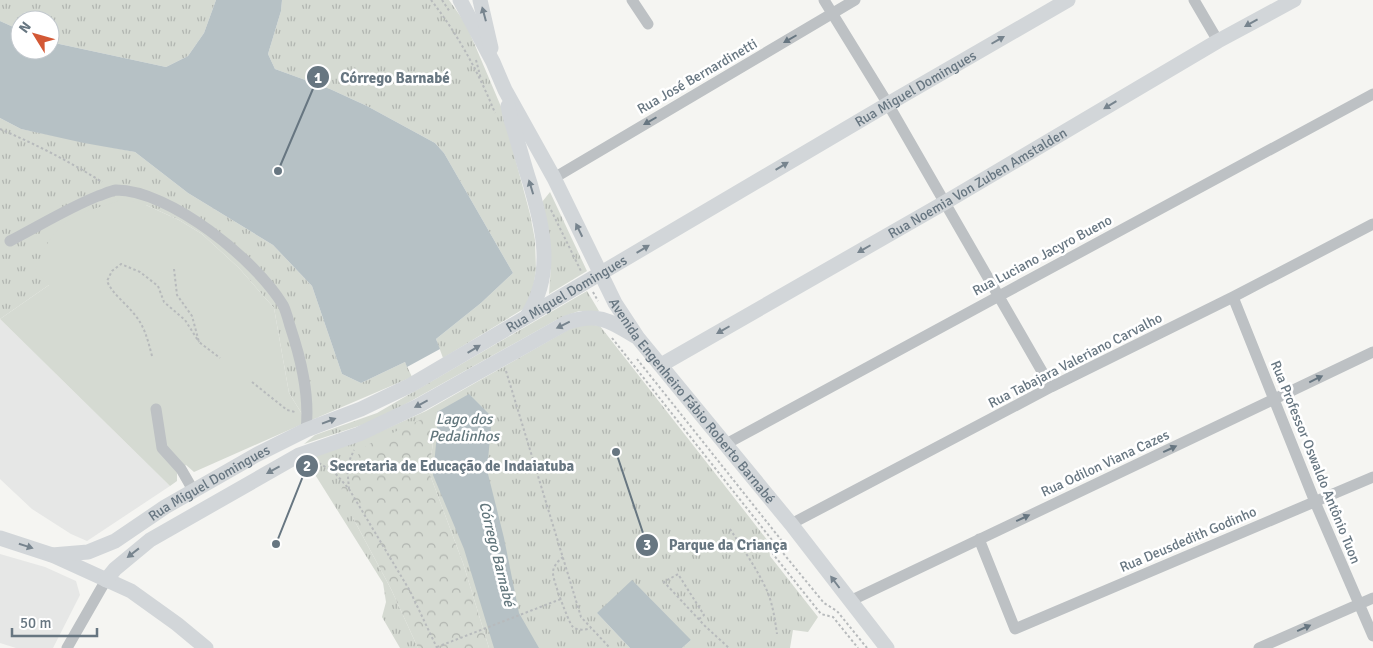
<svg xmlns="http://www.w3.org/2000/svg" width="1373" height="648" font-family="Signika,sans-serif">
  <defs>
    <pattern id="grass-tufts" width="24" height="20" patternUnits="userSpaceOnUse" patternTransform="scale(1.25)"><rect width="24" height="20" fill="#d5dad2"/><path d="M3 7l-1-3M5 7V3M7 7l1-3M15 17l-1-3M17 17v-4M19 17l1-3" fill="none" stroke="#b1b5b0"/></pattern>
    <pattern id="forest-crowns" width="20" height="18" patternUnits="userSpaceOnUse" patternTransform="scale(1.25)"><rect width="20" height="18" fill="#d5dad2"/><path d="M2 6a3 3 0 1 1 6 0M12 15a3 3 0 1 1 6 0" fill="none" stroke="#b1b5b0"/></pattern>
  </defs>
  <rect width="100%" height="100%" fill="#f5f5f2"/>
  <path fill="#e6e7e6" d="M0,319L170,486L87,541L71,534L32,509L0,479Z
    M0,554L45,567L76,581L80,595L53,648H16L0,643Z"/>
  <path fill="url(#grass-tufts)" d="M0,0H216L204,33L188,56L166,67L50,42V20H20V30L0,21Z
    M282,0H449L466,24L502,109L530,214L535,240L536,270L532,295L525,308L443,358L436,339L481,303L513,273L444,153L435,143L367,106L330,89L275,69L268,54L281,11Z
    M0,118L21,129L135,152L188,193L273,245L312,286L342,374L361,383L405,362L412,377L307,422L289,393L274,308L239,268L202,234L179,220L146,205L49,285L0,319Z
    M550,192L587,271L549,294L551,265L549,240L542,202Z
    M587,291L599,311H579L560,318L377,420L304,444L315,435L377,413Z
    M589,324L600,326L768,541L770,556L818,617L808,632L793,630L790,648H682L691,640L597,613L630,648H489L463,563L429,472L437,413L353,518L391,589L418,648H400L382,617L386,602L383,583L309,465L313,457L361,440L426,411L573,327Z"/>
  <path fill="url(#forest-crowns)" d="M437,412L429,472L463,563L489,648H418L391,589L353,518L341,490L356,457L367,445Z"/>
  <path fill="#d5dad2" d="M124,199L146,205L179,220L202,234L239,268L274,308L289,393L307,422L194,472L186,465L177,472V481L170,486L0,319L49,285L35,271C54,218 75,215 124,199Z"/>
  <path fill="#b6c1c5" d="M216,0H282L281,11L268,54L275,69L330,89L367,106L435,143L444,153L513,273L481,303L436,339L440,349L407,367L405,362L361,383L342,374L312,286L273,245L188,193L135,152L84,143L21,129L0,118V21L20,30V50H50V42L166,67L188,56L204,33Z
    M469,394L492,417L487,470L504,538L519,613L539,648H494L464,549L433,475L437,434V412Z
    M632,580L691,640L682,648H630L597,613Z"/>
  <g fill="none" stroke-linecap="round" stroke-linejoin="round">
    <path stroke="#b7babc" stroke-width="2" stroke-dasharray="2.5 2.5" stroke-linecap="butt" d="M431,0C457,33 479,73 495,113
      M442,0L450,12
      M476,60L481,79
      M0,129C35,144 69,161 102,182
      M551,210L581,271
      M174,269L177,295L192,316L199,342L220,358
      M593,292L598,301
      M612,338L772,540L773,554L821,614L833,617L858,648
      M152,356C148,341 145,327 135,315C126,303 113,295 107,281L112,271L121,264L140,272L158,286L164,302L185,320L199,342
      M637,359L782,541L783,553L824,603L837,611L867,648
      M506,371L581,617L610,648
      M252,382L287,410L295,412
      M319,463L335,473L349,489L410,591L437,648
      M349,489L347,466L354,450
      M730,529C743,549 758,570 768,593C773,606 775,620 777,634
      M563,557C558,561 553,566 553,573C553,581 568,620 572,626C577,631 585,630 591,628
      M699,619L704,615L678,574L664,582L705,626L729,648
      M437,647L561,599"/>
    <path stroke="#bdc1c4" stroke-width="11" d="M632,0L648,24
      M824,0L888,104L1051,387
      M1194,0L1218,41
      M554,178L855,0
      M10,241C39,226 68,208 98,196C104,194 110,191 116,190C170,190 256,260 283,305C286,311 288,319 290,326C301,359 310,395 306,430
      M1233,297L1315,502L1373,636
      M156,409L162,448L181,469L193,490
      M726,444L999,296L1373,94
      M791,524L1051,387L1233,297L1373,224
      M979,539L1015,629L1373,477
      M850,601L1373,352
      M67,648L106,580
      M1259,648L1373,598"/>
    <g stroke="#d2d6d9" stroke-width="15">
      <path id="s1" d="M460,0L493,62L505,90L554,178L615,303L638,338L791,524L887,648"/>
      <path d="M480,0L491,48"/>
      <path d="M508,106L511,120C518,141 523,162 530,183C543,229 555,273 527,316"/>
      <path id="s2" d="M661,365L944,203L1218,41L1294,0"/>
      <path d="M0,538L52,555L131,591L177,624L206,648"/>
      <path id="s3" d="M52,555L88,552L115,541L165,507L256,455L306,430L361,409L411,385L888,104L1068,0"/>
      <path d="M106,580L115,569L150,540L299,455L359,434L418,406L566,323C596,312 609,320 635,336"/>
    </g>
  </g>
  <defs><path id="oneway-solid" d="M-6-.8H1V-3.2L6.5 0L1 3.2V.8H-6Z" transform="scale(1.25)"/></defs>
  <g fill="#77848e">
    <use href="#oneway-solid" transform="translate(484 14) rotate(-105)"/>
    <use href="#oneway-solid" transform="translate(1251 23) rotate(151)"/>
    <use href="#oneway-solid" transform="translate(998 40) rotate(-30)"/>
    <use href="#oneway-solid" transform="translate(1110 105) rotate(149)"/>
    <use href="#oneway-solid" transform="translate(782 166) rotate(-31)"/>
    <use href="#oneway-solid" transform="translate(531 187) rotate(-107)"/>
    <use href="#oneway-solid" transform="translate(579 230) rotate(-116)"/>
    <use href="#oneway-solid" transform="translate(643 249) rotate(-31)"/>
    <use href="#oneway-solid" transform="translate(864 249) rotate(150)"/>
    <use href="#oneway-solid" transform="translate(563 325) rotate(154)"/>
    <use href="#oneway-solid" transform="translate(723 330) rotate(150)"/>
    <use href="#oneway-solid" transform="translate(474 349) rotate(-31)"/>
    <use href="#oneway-solid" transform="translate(421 404) rotate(152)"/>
    <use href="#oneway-solid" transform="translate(329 421) rotate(-21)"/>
    <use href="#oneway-solid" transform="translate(273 470) rotate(151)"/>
    <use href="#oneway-solid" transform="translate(26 546) rotate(18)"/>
    <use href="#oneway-solid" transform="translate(133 553) rotate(142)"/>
    <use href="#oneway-solid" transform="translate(835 582) rotate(-127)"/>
  </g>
  <g fill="#677681">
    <use href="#oneway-solid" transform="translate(790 39) rotate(150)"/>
    <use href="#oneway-solid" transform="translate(650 121) rotate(150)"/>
    <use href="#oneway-solid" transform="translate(1316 379) rotate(-26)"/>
    <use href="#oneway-solid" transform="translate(1170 449) rotate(-25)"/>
    <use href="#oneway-solid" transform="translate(1023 518) rotate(-25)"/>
    <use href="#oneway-solid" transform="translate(1304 628) rotate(-24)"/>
  </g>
  <g text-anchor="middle" stroke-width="5" stroke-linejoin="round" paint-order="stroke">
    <g font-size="14" fill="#677681" stroke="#fff">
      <text transform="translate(697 76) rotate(-30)" y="5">Rua José Bernardinetti</text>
      <text dy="5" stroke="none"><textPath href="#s3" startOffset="986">Rua Miguel Domingues</textPath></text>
      <text dy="5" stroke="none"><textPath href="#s2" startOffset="365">Rua Noemia Von Zuben Amstalden</textPath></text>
      <text transform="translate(1042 255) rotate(-28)" y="5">Rua Luciano Jacyro Bueno</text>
      <text dy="5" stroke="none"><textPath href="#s3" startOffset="581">Rua Miguel Domingues</textPath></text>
      <text transform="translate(1075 360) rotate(-27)" y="5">Rua Tabajara Valeriano Carvalho</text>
      <text dy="5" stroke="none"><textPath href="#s1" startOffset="465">Avenida Engenheiro Fábio Roberto Barnabé</textPath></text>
      <text transform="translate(1316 462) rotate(68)" y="5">Rua Professor Oswaldo Antônio Tuon</text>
      <text transform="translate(1105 463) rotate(-25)" y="5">Rua Odilon Viana Cazes</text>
      <text dy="5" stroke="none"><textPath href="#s3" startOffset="176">Rua Miguel Domingues</textPath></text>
      <text transform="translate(1188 539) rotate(-23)" y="5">Rua Deusdedith Godinho</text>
    </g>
    <g font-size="15" font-style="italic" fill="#63777d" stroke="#fff">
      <text x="464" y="424">Lago dos<tspan x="464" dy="17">Pedalinhos</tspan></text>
      <text transform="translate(497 554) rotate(76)" y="5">Córrego Barnabé</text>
    </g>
  </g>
  <path fill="none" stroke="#677681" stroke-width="2" d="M278 171L318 77M276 544L307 466M616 452L647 545"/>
  <g fill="#677681" stroke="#fff" stroke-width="2">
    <circle cx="278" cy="171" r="5"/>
    <circle cx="276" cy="544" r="5"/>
    <circle cx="616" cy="452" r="5"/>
    <circle cx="318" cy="77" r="12"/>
    <circle cx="307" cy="466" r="12"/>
    <circle cx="647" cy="545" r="12"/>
  </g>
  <g font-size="15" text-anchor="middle" font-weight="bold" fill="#fff">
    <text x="318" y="83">1</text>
    <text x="307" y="471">2</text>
    <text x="647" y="550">3</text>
  </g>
  <g font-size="15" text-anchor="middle" font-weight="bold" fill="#677681" stroke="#fff" stroke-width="5" stroke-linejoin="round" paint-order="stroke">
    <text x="395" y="83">Córrego Barnabé</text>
    <text x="452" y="471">Secretaria de Educação de Indaiatuba</text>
    <text x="728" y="550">Parque da Criança</text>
  </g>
  <g transform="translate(35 35) rotate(307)"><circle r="24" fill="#ffffff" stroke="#c2c8cd"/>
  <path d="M0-4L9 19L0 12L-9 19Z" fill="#d35835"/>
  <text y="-8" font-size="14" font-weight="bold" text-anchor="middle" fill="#677681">N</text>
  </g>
  <path d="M12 628v8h85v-8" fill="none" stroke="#677681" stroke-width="2.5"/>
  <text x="20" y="628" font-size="15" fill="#677681" stroke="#ffffff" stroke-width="4" paint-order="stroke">50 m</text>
</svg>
